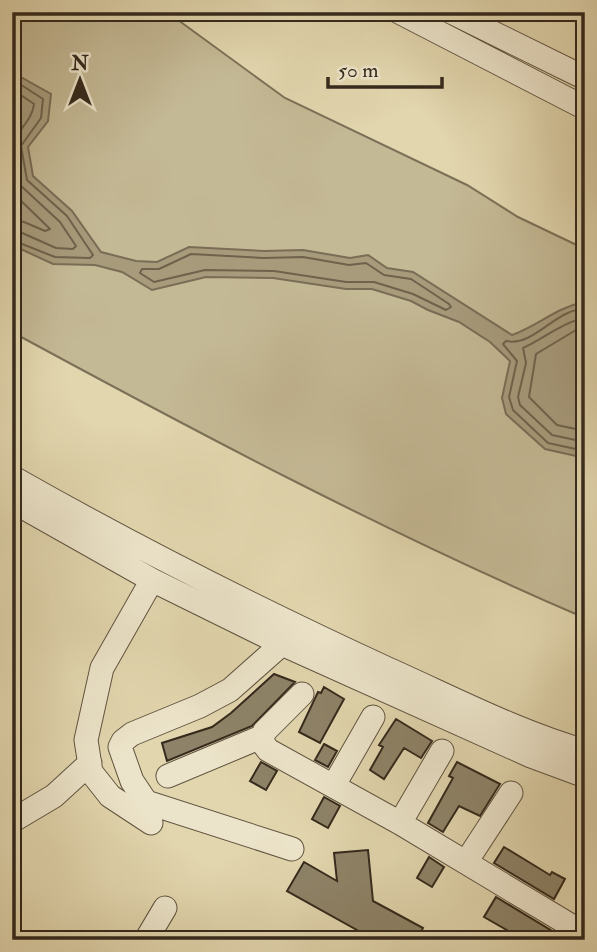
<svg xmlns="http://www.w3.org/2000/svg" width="597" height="952" font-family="'IM FELL Double Pica',serif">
  <rect width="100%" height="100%" fill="#e2d6ae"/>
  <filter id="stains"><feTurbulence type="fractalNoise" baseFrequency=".00286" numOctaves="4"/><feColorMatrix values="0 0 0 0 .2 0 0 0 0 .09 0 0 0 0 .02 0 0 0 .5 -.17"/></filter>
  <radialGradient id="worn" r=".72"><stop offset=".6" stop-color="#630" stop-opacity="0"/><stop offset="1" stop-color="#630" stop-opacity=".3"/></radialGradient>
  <path fill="#c4b995" stroke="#7c7158" stroke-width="2" d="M12,12H167L285,98L467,185L518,217L585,249V618C389,534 200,434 12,332Z"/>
  <path fill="#a79b7c" stroke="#796d56" stroke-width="2" d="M12,72L51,94L48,121L28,147L33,176L72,211L101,252L136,261L157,262L189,247L264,251L303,250L350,258L368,255L387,268L413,272L512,335C539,325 557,307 585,302V458L545,449L506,414L502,398L510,361L490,342L459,322L428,310L411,301L372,289H346L273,278L206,277L152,290L122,272L95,265L53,264L12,245Z"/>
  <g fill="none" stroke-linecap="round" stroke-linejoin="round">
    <path stroke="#6e624c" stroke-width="2" d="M12,79L43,99L41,118L21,146L27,180L67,216L93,255L90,258L55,257L12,240
      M12,89L34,104C32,122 16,130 12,147
      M12,148L20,185L60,222L76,246L73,249L56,248L20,232L12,231
      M12,192L50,229L45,231L24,222L12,220
      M191,254L263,258L303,257L349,265L366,263L384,275L411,279L449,304L451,307L446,310L413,294L374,282H346L274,271L205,270L154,282L140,273L142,269H159Z
      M585,309C579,310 573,310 568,313C548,321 529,346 506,341L503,344L517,361L509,397L513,410L548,443L585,451
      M585,318C563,322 543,339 523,348L526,363L518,397L520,405L552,435L585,442
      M585,329L576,330L536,354L529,397L557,425L585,431"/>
  </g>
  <path fill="#8e8368" stroke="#34291c" stroke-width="2" d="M274,674L295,682L252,726L167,761L162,743L212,727L231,713Z
    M324,687L344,699L320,743L299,732L318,692L321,693Z
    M396,719L432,741L421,758L404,748L384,779L370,770L383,747L379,745Z
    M324,744L337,751L328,767L315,760Z
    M261,762L277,771L266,790L250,781Z
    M457,762L500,784L480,816L459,806L443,832L428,823L453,778L449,776Z
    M324,797L340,806L328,828L312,819Z
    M504,847L550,875L552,872L565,879L554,899L494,863Z
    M368,850L373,901L423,928L417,940H375L287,891L304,862L337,881L334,853Z
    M429,857L444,867L432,887L417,878Z
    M496,897L567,940H514L517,936L484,917Z"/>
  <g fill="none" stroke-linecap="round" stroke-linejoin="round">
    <defs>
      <path id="minor" d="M399,12L585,108
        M451,12L585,78
        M12,477C135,547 260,610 388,669C451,697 518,732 585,751
        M12,501L152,580L282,644L531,756L585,776
        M282,644L230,690L200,706L132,734L123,741L120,747L132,781L146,802L292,849
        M302,694L264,732L262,742L268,750L400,823L585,934
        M168,776L261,737
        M334,785L373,717
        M12,821L54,796L90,763
        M151,823L110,796L91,772L86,740L102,668L152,580
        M400,823L442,751
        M466,862L511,793
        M146,940L165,908"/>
    </defs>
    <use href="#minor" stroke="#605440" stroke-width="25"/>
    <use href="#minor" stroke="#ece4ca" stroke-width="23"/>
  </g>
  <rect width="597" height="952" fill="none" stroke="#e2d6ae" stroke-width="42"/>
  <rect x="14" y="14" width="569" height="924" fill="none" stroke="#34291c" stroke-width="3.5"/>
  <rect x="21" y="21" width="555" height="910" fill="none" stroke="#34291c" stroke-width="2"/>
  <g transform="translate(80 80)" stroke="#ece4ca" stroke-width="5" paint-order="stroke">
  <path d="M0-5L12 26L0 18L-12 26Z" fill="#34291c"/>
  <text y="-10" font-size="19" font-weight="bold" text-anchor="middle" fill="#34291c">N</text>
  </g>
  <path d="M328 77v10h114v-10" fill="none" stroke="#34291c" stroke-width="3.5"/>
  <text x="338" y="77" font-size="21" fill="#34291c" stroke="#ece4ca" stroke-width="5" paint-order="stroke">50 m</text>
  <rect width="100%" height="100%" filter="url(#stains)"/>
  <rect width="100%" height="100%" fill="url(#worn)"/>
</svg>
